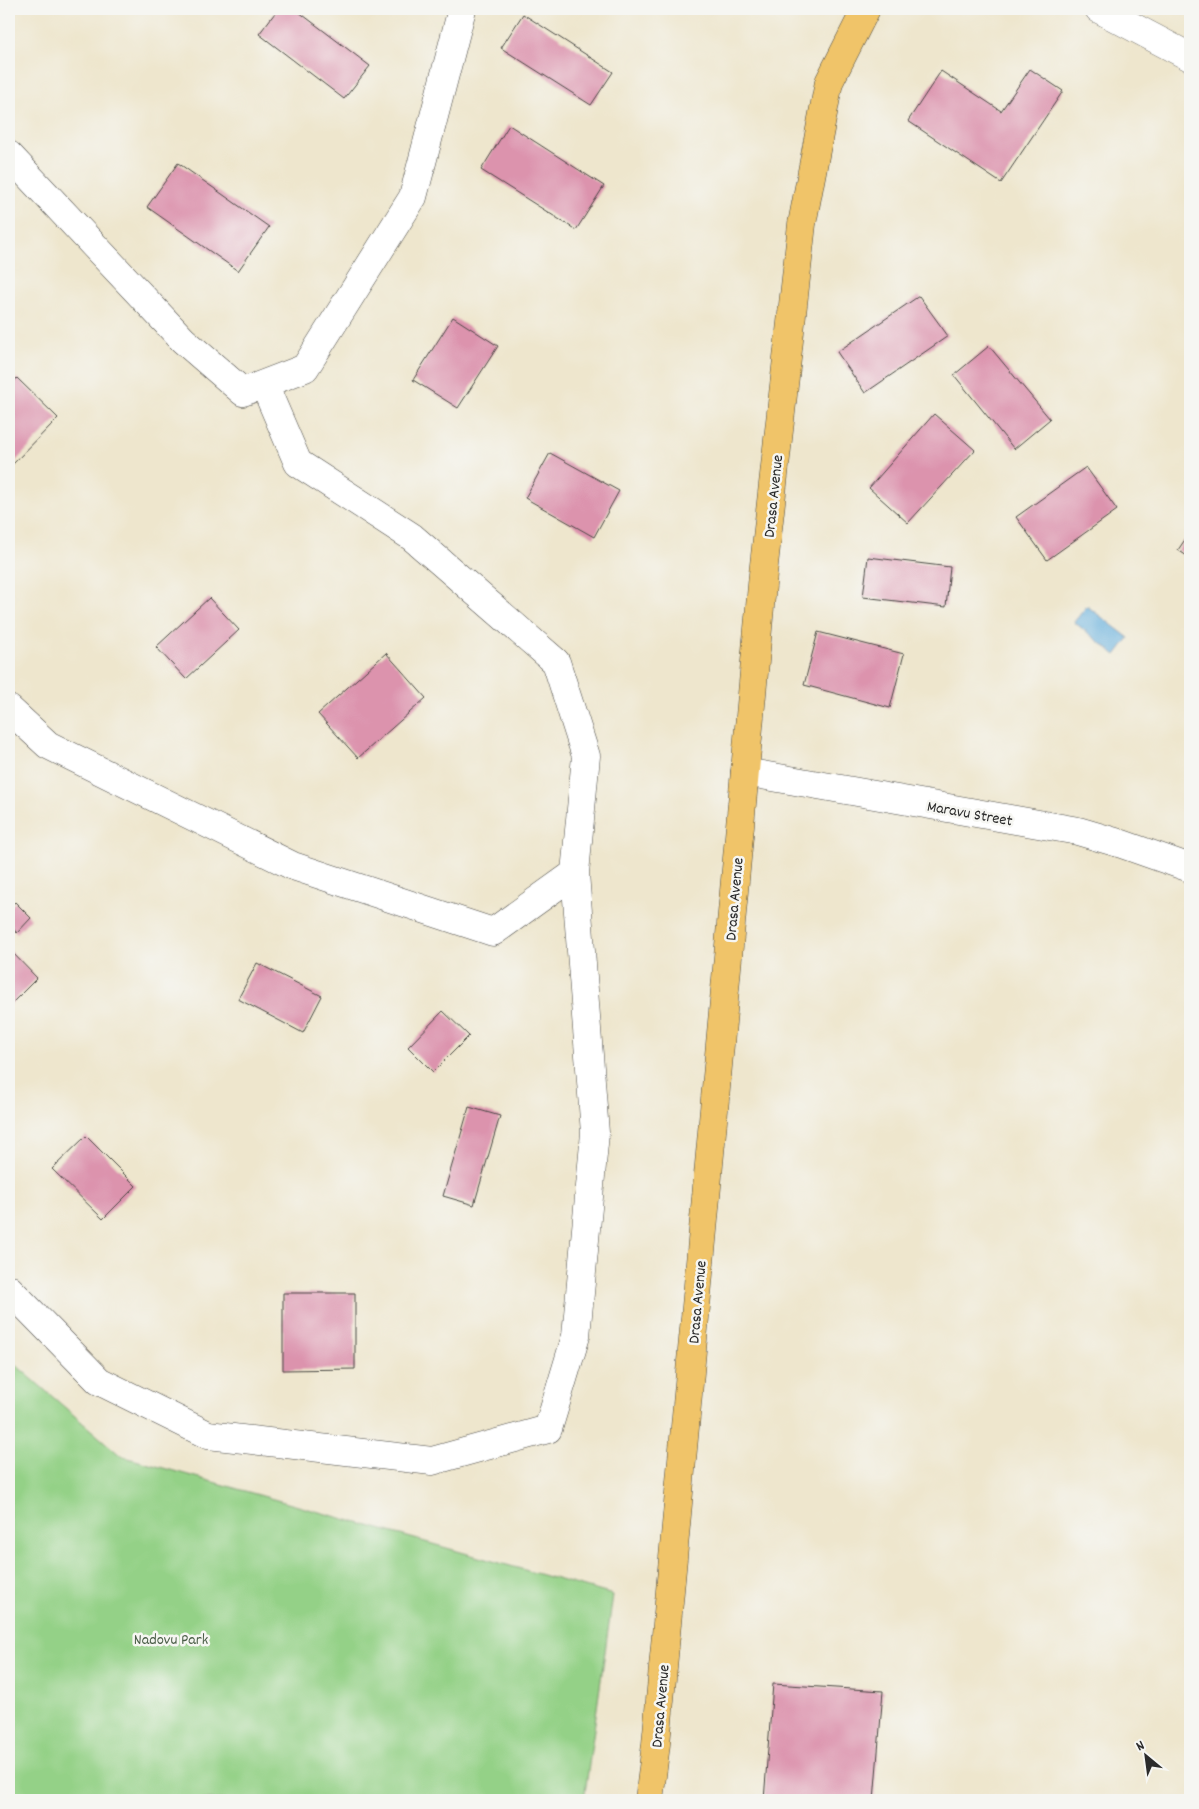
<svg xmlns="http://www.w3.org/2000/svg" width="1199" height="1809" font-family="Dekko,sans-serif">
  <rect width="100%" height="100%" fill="#f6f6f2"/>
  <filter id="ink" filterUnits="userSpaceOnUse"><feTurbulence type="fractalNoise" baseFrequency=".02" numOctaves="2"/><feDisplacementMap in="SourceGraphic" scale="10" xChannelSelector="R" yChannelSelector="G"/><feConvolveMatrix kernelMatrix="1 2 1 2 8 2 1 2 1" color-interpolation-filters="sRGB"/></filter>
  <filter id="wash" filterUnits="userSpaceOnUse"><feTurbulence type="fractalNoise" baseFrequency=".0096" numOctaves="4" result="noise"/><feDisplacementMap in="SourceGraphic" scale="20" xChannelSelector="R" yChannelSelector="G"/><feGaussianBlur stdDeviation="1.12" result="paint"/><feColorMatrix in="noise" values="0 0 0 0 0 0 0 0 0 0 0 0 0 0 0 0 0 1.4 0 .05"/><feComposite in="paint" operator="in"/></filter>
  <g filter="url(#wash)">
    <rect width="100%" height="100%" fill="#eee6cd"/>
    <path fill="#94d187" stroke="#607e59" d="M9,1359L121,1456L613,1595L584,1800H9Z"/>
    <path fill="#64aedc" stroke="#486c84" d="M1087,606L1129,638L1116,655L1074,622Z"/>
    <g id="blocks">
      <path fill="#dc93ad" d="M278,9H295L370,66L344,99L259,34Z
        M523,14L613,72L591,105L501,48Z
        M1030,69L1063,91L1001,183L908,121L941,71L1001,111Z
        M509,125L604,186L576,230L481,170Z
        M178,163L269,227L238,271L147,207Z
        M919,296L948,336L865,393L837,352Z
        M453,317L498,346L458,408L413,380Z
        M989,346L1050,419L1014,449L954,375Z
        M17,378L58,418L9,468V387Z
        M934,414L975,450L908,523L869,488Z
        M550,453L619,491L594,537L525,498Z
        M1086,467L1117,510L1047,560L1016,517Z
        M1190,532V558L1178,550Z
        M868,557L950,567L946,607L863,597Z
        M209,598L239,630L186,679L156,647Z
        M818,632L904,654L890,708L804,685Z
        M386,653L426,698L358,758L318,714Z
        M15,902L31,918L17,933L9,924V908Z
        M9,949L37,978L9,1006Z
        M257,963L322,996L303,1033L238,999Z
        M443,1011L469,1036L433,1072L408,1047Z
        M469,1107L500,1116L474,1205L443,1196Z
        M86,1136L136,1186L103,1219L52,1169Z
        M283,1293H355V1369L283,1370Z
        M773,1684L883,1691L874,1800H764Z"/>
    </g>
  </g>
  <g filter="url(#ink)">
    <use href="#blocks" fill-opacity="0" stroke="#484743" stroke-width="1"/>
    <g fill="none" stroke-linecap="round" stroke-linejoin="round">
      <defs>
        <path id="minor" d="M1099,9L1190,57
          M9,155L183,340L243,392L305,368L413,197L462,9
          M9,709L48,745L293,866L493,932L575,873L586,756L556,662L412,537L298,463L264,384
          M745,772L1078,831L1122,844L1190,868
          M9,1289L99,1381L208,1435L432,1461L548,1429L576,1336L595,1133L575,873"/>
        <path id="highway" d="M649,1800L656,1744L763,574L802,224L829,82L866,9"/>
      </defs>
      <use href="#minor" stroke="#484743" stroke-width="29"/>
      <use href="#highway" stroke="#484743" stroke-width="29"/>
      <use href="#minor" stroke="#fff" stroke-width="28"/>
      <use href="#highway" stroke="#f0c469" stroke-width="28"/>
    </g>
  </g>
  <g text-anchor="middle" stroke-width="5" stroke-linejoin="round" paint-order="stroke">
    <g font-size="16" fill="#2b2b2b" stroke="#f6f6f2">
      <text transform="translate(772 496) rotate(-84)" y="6">Drasa Avenue</text>
      <text transform="translate(970 812) rotate(10)" y="6">Maravu Street</text>
      <text transform="translate(733 899) rotate(-85)" y="6">Drasa Avenue</text>
      <text transform="translate(696 1302) rotate(-85)" y="6">Drasa Avenue</text>
      <text transform="translate(659 1706) rotate(-85)" y="6">Drasa Avenue</text>
    </g>
    <g font-size="16" fill="#4a5d47" stroke="#f6f6f2">
      <text x="171" y="1644">Nadovu Park</text>
    </g>
  </g>
  <rect width="1199" height="1809" fill="none" stroke="#f6f6f2" stroke-width="30"/>
  <g transform="translate(1146 1756) rotate(331)" stroke="#f6f6f2" stroke-width="4" paint-order="stroke">
  <path d="M0-4L9 19L0 12L-9 19Z" fill="#2b2b2b"/>
  <text y="-8" font-size="14" font-weight="bold" text-anchor="middle" fill="#2b2b2b">N</text>
  </g>
</svg>
